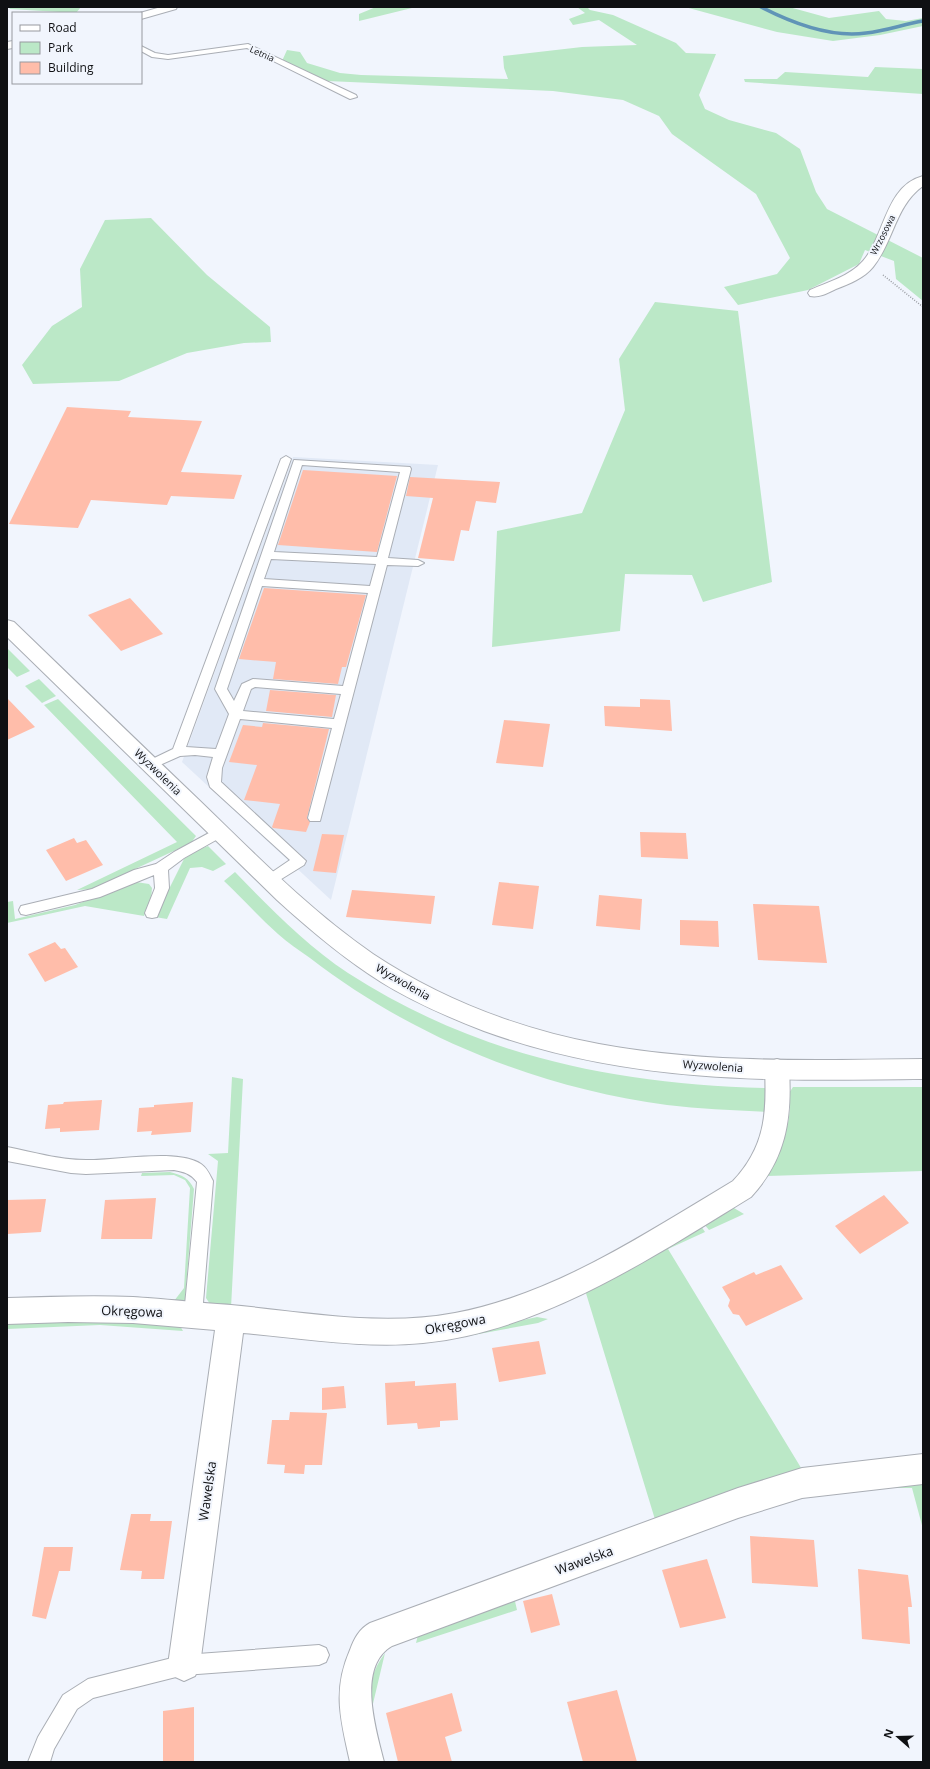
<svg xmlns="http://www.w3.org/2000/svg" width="930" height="1769" font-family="'Open Sans',sans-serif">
  <rect width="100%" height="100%" fill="#f1f5fd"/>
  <path fill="#e1e9f6" d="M293,457L438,465L331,900L182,762Z"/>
  <path fill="#bbe8c7" d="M9,7H81L76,13L10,9Z
    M376,7H416L359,21V14Z
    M577,7H587L590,10L613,15L676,43L686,53L716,54L699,95L705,109L729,120L776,133L800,149L816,192L827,209L923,258V301L896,279L894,261L865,250L859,264L808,290L738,305L724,287L777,274L790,258L756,194L672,134L659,116L623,100L553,91L327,81L282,61L287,50L300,52L307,63L340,73L361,75L508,79L504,68L503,56L582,47L637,45L599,20L573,25L569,19L585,13Z
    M685,7H789L829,18L879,11L886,19L906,21L923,18V26L880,35L833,41L777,32Z
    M875,67L923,69V94L745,82L744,79H777L785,72L868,77Z
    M151,218L207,275L270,327L271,342L244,343L187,353L119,381L33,384L22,365L52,326L82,307L80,269L105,220Z
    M655,302L738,311L772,582L703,602L692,575L625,574L620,631L492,647L497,531L582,513L625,410L619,359Z
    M7,648L30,671L17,677L7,667Z
    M39,679L56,696L42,703L25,686Z
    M58,699L196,836L191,843L92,889L77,890L177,842L44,705Z
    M208,846L226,864L213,871L202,867L190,868L167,919L155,917L184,859L193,852Z
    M235,872C270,908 306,945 348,973C477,1056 614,1084 765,1088L768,1112C734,1110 700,1109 667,1105C539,1088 412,1037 310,958C299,950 288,943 278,934C259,917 242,898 224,881Z
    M136,882L149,884L152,888L151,900L144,916L85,906L7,923V902L13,901L15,919L75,905Z
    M232,1077L243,1079L231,1308L210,1304L206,1298L218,1161L208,1154L228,1153Z
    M793,1087H923V1171L768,1176C779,1151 794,1121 789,1093Z
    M170,1172C182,1175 189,1178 194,1189L185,1301L180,1304L7,1302V1297L174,1301L184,1288L190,1188L185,1180L174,1175L141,1176L142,1173Z
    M734,1208L744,1214L709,1230L704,1224L729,1209Z
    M701,1226L705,1232L668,1249L806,1476L657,1526L585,1290Z
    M537,1317L548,1319L538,1323L435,1342L436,1339Z
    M36,1319L179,1324L183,1331L100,1325L7,1329V1320Z
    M923,1479V1529L912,1488H875Z
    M514,1597L517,1610L416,1643L418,1635Z
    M385,1653L371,1712L384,1762H380C377,1755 376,1746 374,1738C366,1707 365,1680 385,1653Z"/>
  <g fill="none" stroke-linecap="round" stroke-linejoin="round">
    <path stroke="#6094b7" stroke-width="3.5" d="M761,7C792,23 831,38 866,33C886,31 904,24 923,21"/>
  </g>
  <path fill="#ffbdaa" d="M67,407L131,411L128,417L202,421L181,472L242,475L234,499L171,496L167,505L91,500L78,528L9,524Z
    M303,470L397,476L377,552L278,545Z
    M410,477L500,482L496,503L476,501L469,531L461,530L454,561L418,558L433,498L406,496Z
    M264,588L366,595L346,667H342L338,684L273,679L276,662L239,659Z
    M130,598L163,634L121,651L88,615Z
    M270,690L336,695L332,717L266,711Z
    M7,698L35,727L7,740Z
    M640,699L670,700L672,731L605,726L604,706L640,707Z
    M504,720L550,724L543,767L496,763Z
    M263,723L329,729L307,818L310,822L306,832L273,828L272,827L280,804L244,800L257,765L229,762L243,725L262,727Z
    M640,832L686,833L688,859L641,857Z
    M322,834L344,835L336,873L313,871Z
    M74,838L77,843L86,840L103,865L66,881L46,850Z
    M499,882L539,886L533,929L492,925Z
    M352,890L435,896L431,924L346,917Z
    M599,895L642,899L640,930L596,926Z
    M753,904L819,906L827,963L758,960Z
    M680,920L718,921L719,947L680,945Z
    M55,942L61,949L65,948L78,967L45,982L28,954Z
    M102,1100L99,1130L60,1132V1128L45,1129L48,1105L63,1104L64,1102Z
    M193,1102L191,1132L151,1135L152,1131L137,1132L139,1108L154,1107V1105Z
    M884,1195L909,1223L860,1254L835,1226Z
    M156,1198L152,1239H101L105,1200Z
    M46,1199L41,1232L7,1234V1200Z
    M781,1265L803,1299L746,1326L739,1315L733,1314L728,1306L730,1300L722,1287L754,1272L756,1275Z
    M539,1341L546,1374L499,1382L492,1348Z
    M415,1381V1386L456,1383L458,1420L440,1421V1427L418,1429L417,1423L387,1425L385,1383Z
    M344,1386L346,1408L322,1410V1388Z
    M290,1412L327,1413L322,1465H305L304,1474L284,1473L285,1465L267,1464L272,1420H289Z
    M131,1514H151L150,1521H172L164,1579H141L142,1571L120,1570Z
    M750,1536L814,1540L818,1587L752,1583Z
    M44,1547H73L70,1571H59L46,1619L32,1616Z
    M707,1559L726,1618L680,1628L662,1570Z
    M858,1569L908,1575L912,1607H908L910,1644L862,1639Z
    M552,1594L560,1625L531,1633L523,1601Z
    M617,1690L637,1762H583L567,1702Z
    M452,1693L462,1731L445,1737L452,1762H398L386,1713Z
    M194,1707V1762H163V1711Z"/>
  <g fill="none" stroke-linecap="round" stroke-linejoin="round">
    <defs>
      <path id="lane" d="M248,44L356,95L357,97L350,99L247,48L168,59L152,57L141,51V46L155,53L168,55Z
        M286,456L291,459L186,747L216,749L229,714L215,689L294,460L410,467L411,469L388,558L418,560L424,563L418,566L387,565L320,821H310L308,818L332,728L240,719L222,768L221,782L306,861L304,865L270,886L265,885L263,881L265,877L290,860L210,787L207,777L213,757L195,755L180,756L151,769L146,768L144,765L146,762L173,749L281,459ZM302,465L400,472L377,557L274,552ZM271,559L376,564L370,586L264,579ZM262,586L368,593L343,686L253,679L242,684L234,701L227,689ZM255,687L341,694L334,719L243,711L251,689Z
        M220,827L225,829L227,832L225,835L184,858L168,870L169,888L157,917L152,918L147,917L145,913L155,888L154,875L100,897L26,915L21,914L19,910L21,906L92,889L134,870L156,864L174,852Z
        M7,1147C33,1152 59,1160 86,1160C115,1161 177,1148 201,1164C207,1168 210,1175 213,1181L202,1315L199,1321L193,1323L187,1321L184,1315L197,1182C190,1173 184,1172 174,1170L86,1174L71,1173L7,1161Z
        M319,1645L326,1648L329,1655L326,1662L319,1665L184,1675L93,1698L77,1709L54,1749L50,1762H28L38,1737L63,1695L88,1679L184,1655Z"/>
      <path id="street" d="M161,7H177L176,9L141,19L140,13Z
        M13,41V48L7,49V42Z
        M923,176V186C895,206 894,241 873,267C864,278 849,284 836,289C828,293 819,298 810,296L808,293L810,290C828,282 850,276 863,261C885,236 885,186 923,176Z
        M777,1059L786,1062L789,1069C792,1119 786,1159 751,1197C653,1257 540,1332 423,1343C364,1349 302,1338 243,1333L200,1665L195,1676L184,1681L173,1676L168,1665L215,1330L133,1323L68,1322L7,1324V1298C49,1297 91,1295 133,1297C166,1299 199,1303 231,1305C305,1312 381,1327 455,1313C556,1294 646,1233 733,1181C765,1147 767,1114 765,1069L768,1062Z
        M923,1454V1484L802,1498L738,1518L392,1646C356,1667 376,1730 384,1762H350C341,1721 332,1691 350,1650C354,1639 359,1629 370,1623L738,1488L802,1468Z"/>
      <path id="secondary" d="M7,620L14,622C75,681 136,740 198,799C254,853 309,910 373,954C441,999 519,1029 599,1044C706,1064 815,1060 923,1059V1079C771,1081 630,1084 484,1031C448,1017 413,1002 381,982C343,958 310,930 277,900L7,637Z"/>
    </defs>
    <use href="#lane" stroke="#aaaeb5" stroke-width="2"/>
    <use href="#street" stroke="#aaaeb5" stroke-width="2"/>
    <use href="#secondary" stroke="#aaaeb5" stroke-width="2"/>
    <path stroke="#9a9da3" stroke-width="1.5" stroke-dasharray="1 1.5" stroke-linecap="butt" d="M883,275L923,307"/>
    <use href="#lane" fill="#fff" fill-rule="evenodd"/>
    <use href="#street" fill="#fff" fill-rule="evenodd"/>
    <use href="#secondary" fill="#fff" fill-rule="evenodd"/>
  </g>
  <g text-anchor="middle" stroke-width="4" stroke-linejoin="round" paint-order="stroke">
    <g font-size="9" fill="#0f1013" stroke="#f1f5fd">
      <text transform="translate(262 54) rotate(24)" y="3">Letnia</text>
      <text transform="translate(883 235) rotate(-63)" y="3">Wrzosowa</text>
    </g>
    <g font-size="11" fill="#0f1013" stroke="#f1f5fd">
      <text transform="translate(158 772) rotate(44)" y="4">Wyzwolenia</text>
      <text transform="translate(403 982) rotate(30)" y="4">Wyzwolenia</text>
      <text transform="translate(713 1066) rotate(4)" y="4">Wyzwolenia</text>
    </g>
    <g font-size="13" fill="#0f1013" stroke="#f1f5fd">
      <text transform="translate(132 1311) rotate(2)" y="5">Okręgowa</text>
      <text transform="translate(455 1324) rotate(-11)" y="5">Okręgowa</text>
      <text transform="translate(207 1491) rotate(-82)" y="5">Wawelska</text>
      <text transform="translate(584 1560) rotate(-20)" y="5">Wawelska</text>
    </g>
  </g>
  <rect width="930" height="1769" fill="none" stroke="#0f1013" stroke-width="16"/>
  <rect x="12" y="12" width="130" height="72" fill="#f1f5fd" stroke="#97999f"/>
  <rect x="20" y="25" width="20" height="6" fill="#ffffff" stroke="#97999f"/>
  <text x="48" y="32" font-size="12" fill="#0f1013">Road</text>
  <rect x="20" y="42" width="20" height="12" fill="#bbe8c7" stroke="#97999f"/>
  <text x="48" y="52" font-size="12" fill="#0f1013">Park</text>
  <rect x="20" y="62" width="20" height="12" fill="#ffbdaa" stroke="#97999f"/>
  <text x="48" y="72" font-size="12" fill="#0f1013">Building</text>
  <g transform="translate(898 1737) rotate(290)" stroke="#f1f5fd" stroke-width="3" paint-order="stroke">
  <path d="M0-3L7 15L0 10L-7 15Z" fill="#0f1013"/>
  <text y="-6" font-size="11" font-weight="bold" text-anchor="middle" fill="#0f1013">N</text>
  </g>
</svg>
